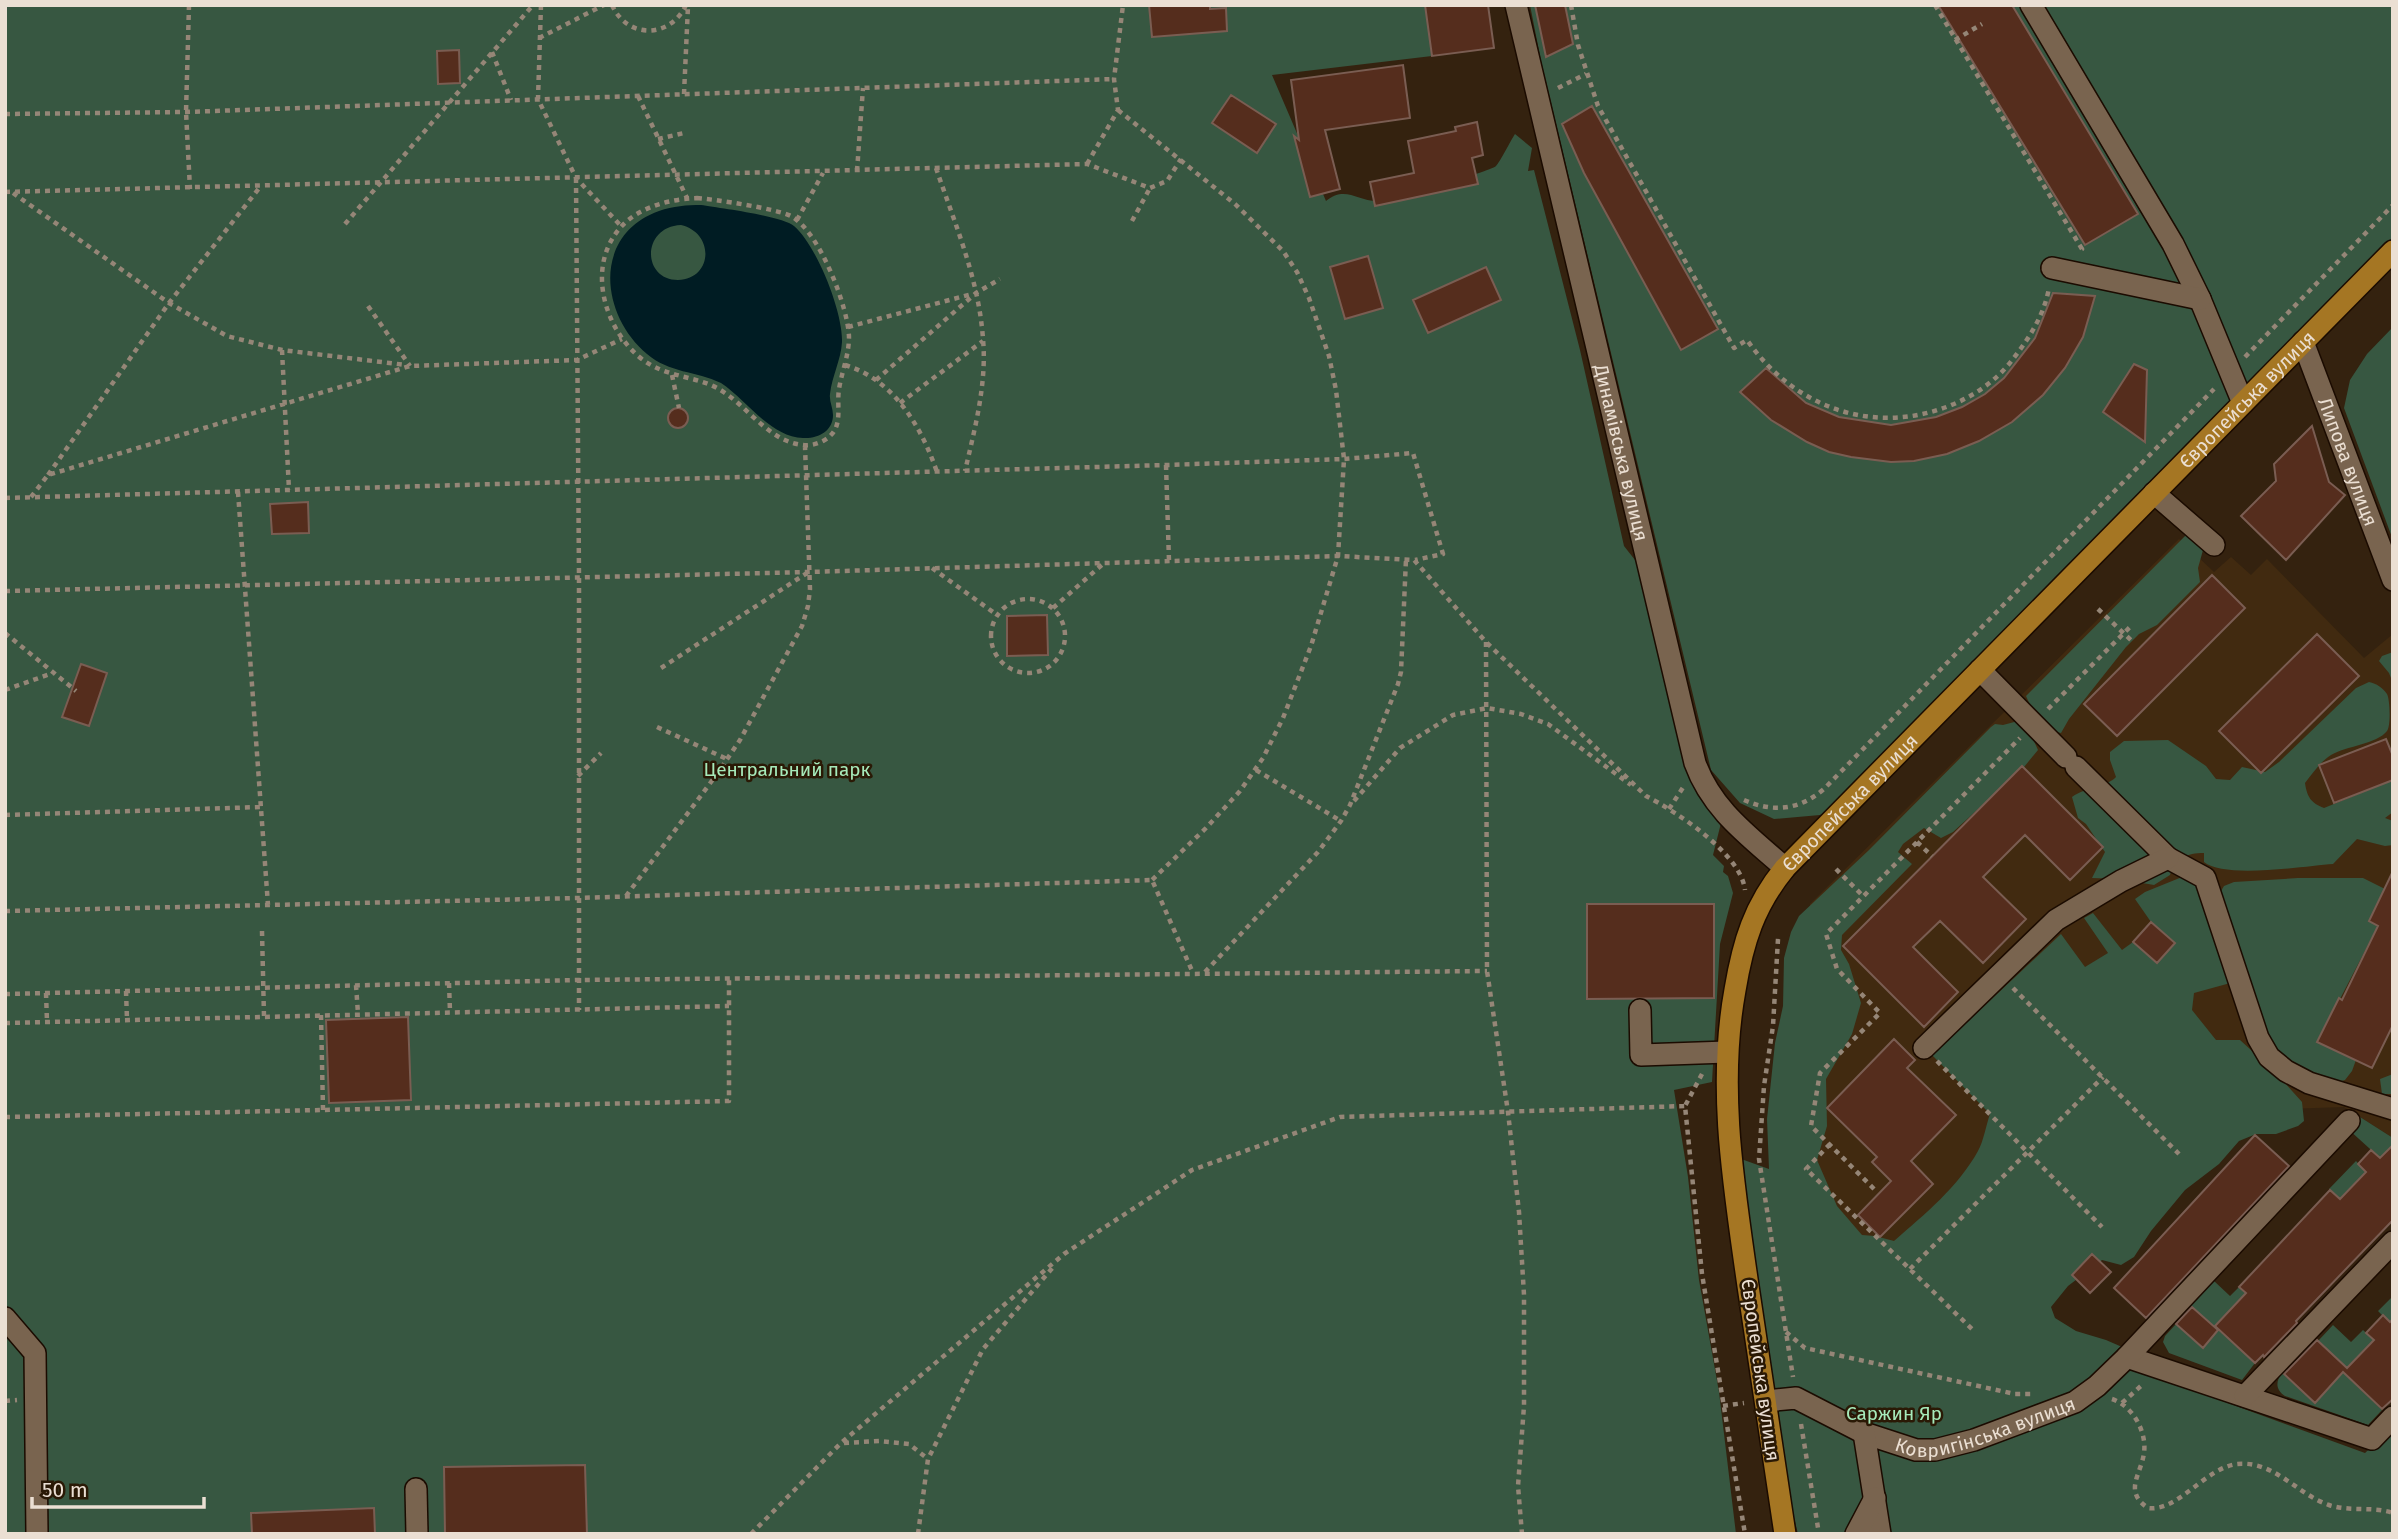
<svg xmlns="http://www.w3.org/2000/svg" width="2398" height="1539" font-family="'Fira Sans',sans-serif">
  <rect width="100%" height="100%" fill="#34220f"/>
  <path fill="#412a10" d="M2179,539L2214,572L2231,557L2251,575L2267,559L2364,658L2393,634V1138L2344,1107L2228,1111L2000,1343L1780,1172L1810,904Z"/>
  <path fill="#375741" d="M5,5H1429L1425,6L1432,56L1272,75L1326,201C1345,185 1357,201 1377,201C1388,201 1489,172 1496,166C1500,162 1511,140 1515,134L1532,148L1528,171L1534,170L1580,350L1624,546L1646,574L1688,760L1721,823L1713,855L1724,866L1723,872L1728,876L1733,893L1720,944L1712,1082L1674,1090L1688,1177L1699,1280L1719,1392L1736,1534H5Z
    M1530,5H2393V240L1867,790L1820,815L1774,819L1740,803L1711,770L1541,61Z
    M2393,327V540L2344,408L2350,380L2367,354Z
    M2189,532L2205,543L2198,568L2200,582L2157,625L2139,634L2126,647L2069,719L2061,733C2043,730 2033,712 2026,696Z
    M2393,652V683L2389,673L2379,661L2382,656Z
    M2369,682C2377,684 2382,687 2387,694C2390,699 2391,726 2387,731C2377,744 2346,746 2331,755C2320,762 2313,773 2305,783C2307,797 2311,803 2324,808L2393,780V812L2385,818L2393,821V845L2385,846L2357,839L2333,864C2305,866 2224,879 2204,862V853C2187,853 2175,858 2170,875L2154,885L2119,879L2092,878L2105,852L2086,824L2078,818L2072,797C2087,786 2107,787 2116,777L2110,760V752L2124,741L2168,740L2206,766L2216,779L2230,780L2242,767L2265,772L2279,762L2356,688Z
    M2018,721L2033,739L2038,750L2024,767L1953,832L1941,838L1924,828L1903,844L1898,852L1912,864L1842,935L1841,950L1849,964L1861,1003L1852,1034L1826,1079L1827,1126L1817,1160L1837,1206L1862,1235L1875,1236L1894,1241C1925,1214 1958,1187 1978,1151C1984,1140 1986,1125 1990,1114L1932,1055L2061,934L2085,967L2108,953L2084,918L2093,913L2122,950L2133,942L2157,963L2175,943L2151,922L2135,899L2145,892L2182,877L2218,896L2224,886L2234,882L2298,878H2363L2385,889L2369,921L2378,926L2318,1041L2356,1060L2352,1071L2345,1080L2335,1083L2307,1072L2277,1053L2234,982L2194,993L2192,1010L2216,1040H2240L2274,1071L2302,1102L2304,1121L2298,1126L2276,1134H2256L2239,1141L2219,1164L2185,1190L2151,1231L2134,1257L2121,1265L2102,1260L2068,1286L2051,1307L2055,1318L2076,1331L2106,1340L2129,1350L2176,1384L2365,1453L2393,1426V1534H1798L1766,1401L1730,1155L1769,1169L1767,1119L1775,1043L1783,1006L1784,958L1791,932L1799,916L1869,850L1991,727L1995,724L2003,725Z
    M2393,1074V1094H2382L2380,1079Z
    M2360,1117L2393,1138V1149L2380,1158L2348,1129Z
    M2356,1161L2366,1172L2340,1199L2329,1189Z
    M2213,1280L2230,1296L2239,1287L2246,1293L2215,1328L2190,1305Z
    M2393,1296V1320L2390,1323L2378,1311Z
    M2176,1324L2203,1347L2219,1329L2255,1363L2242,1380L2169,1353L2163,1342L2165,1336Z
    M2333,1325L2351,1342L2363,1330L2374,1340L2347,1368L2318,1341Z
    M2343,1372L2382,1410L2368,1425L2285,1396C2276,1390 2275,1382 2282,1373L2315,1403Z"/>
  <path fill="#001c23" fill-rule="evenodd" d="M701,205C720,208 782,216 794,226C817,246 843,312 842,342C841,360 832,376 830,394C829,401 833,408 833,415C833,431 818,439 803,438C770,437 747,400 721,383C696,371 669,373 647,354C600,315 592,235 659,211C673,206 687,205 701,205ZM681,225C715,233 713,279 678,280C642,280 641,227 681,225Z"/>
  <path fill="#552d1d" stroke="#7a5d52" stroke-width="2" d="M1149,5H1210V9L1226,8L1227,31L1152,37Z
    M1425,5H1488L1494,48L1432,56Z
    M1535,5H1565L1573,44L1546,57Z
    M1938,5H2012L2138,214L2085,245Z
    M459,50L460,83L438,84L437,51Z
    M1403,65L1410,118L1325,130L1340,189L1310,197L1294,136L1299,140L1291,80Z
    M1231,95L1276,124L1257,153L1212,123Z
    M1592,106L1718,329L1681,350L1584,173L1562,124Z
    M1477,122L1483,155L1472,158L1478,184L1375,206L1370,182L1414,173L1408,141L1456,131L1455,127Z
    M1368,256L1383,308L1345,319L1330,267Z
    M1486,267L1501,300L1428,333L1413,300Z
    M2053,293L2095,296L2083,337L2065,368L2043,395L2012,422L1979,441L1947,454L1914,461L1891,462L1851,457L1829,452L1807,442L1771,420L1740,392L1766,368L1806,403L1839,417L1891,425L1936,417L1962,407L1985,394L2004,378L2035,338Z
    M2134,364L2147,370L2145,442L2103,412Z
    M668 418a10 10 0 1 1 20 0a10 10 0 1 1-20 0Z
    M2312,426L2329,482L2345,495L2286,560L2241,516L2276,481L2274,464Z
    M308,502L309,533L272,534L270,504Z
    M2212,575L2245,608L2117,736L2084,704Z
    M1047,615L1048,655L1007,656V616Z
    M2317,634L2359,676L2261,773L2219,731Z
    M81,664L107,673L89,726L62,717Z
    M2386,739L2393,756V780L2334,803L2319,765Z
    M2022,766L2103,847L2070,880L2025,835L1983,877L2026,919L1983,963L1940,921L1913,947L1958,992L1924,1027L1843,946Z
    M2393,871V1025L2372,1068L2317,1042L2339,998L2342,1000L2378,926L2369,921Z
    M1587,904H1714V998L1587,999Z
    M2151,922L2175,943L2157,963L2133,942Z
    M408,1017L411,1100L329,1103L326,1020Z
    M1894,1039L1915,1060L1907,1068L1956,1115L1911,1161L1933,1184L1880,1237L1858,1215L1891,1181L1872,1162L1877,1157L1827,1108Z
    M2255,1135L2289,1166L2146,1318L2114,1288Z
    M2393,1145V1220L2296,1321L2297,1323L2264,1357L2263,1355L2255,1363L2215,1326L2246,1293L2239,1287L2330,1190L2340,1199L2366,1172L2358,1164L2371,1150L2380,1158Z
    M2092,1254L2111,1272L2090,1293L2072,1275Z
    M2192,1307L2218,1330L2203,1348L2176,1324Z
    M2383,1315L2390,1322L2393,1319V1399L2382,1409L2343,1372L2315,1403L2284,1374L2317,1340L2347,1368L2374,1340L2366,1333Z
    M585,1465L587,1534H445L444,1467Z
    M374,1508L375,1534H252L251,1513Z"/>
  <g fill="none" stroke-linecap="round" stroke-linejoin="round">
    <defs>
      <g id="minor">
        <path id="s1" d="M1516,5L1695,763C1712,810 1749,836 1785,868"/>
        <path d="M2031,5L2173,244L2200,299L2243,403"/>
        <path d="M2052,268L2200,299"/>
        <path id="s2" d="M2303,342L2393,580"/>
        <path d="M2154,493L2214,545"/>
        <path d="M1980,670L2066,757"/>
        <path d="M2076,767L2168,858L2205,878L2258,1038L2269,1057L2286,1071L2309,1083L2393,1109"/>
        <path d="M1640,1010L1641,1055L1727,1052"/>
        <path d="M1924,1048L2056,920L2121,881L2168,858"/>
        <path d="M5,1318L35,1353L37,1534"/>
        <path d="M2127,1357L2372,1439L2393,1417"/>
        <path d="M2245,1396L2393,1242"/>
        <path id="s3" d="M1766,1401L1796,1398L1864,1433L1916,1450H1935L1974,1440L2075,1402L2097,1386L2127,1357L2349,1121"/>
        <path d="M1864,1433L1880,1534"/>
        <path d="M416,1489L417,1534"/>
        <path d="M1856,1534L1875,1498"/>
      </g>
      <g id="major">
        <path id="s4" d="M1785,1534C1773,1451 1760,1369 1748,1286C1734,1187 1717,1089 1735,990C1743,942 1754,906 1785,868L2393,251"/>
      </g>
    </defs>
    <use href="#minor" stroke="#1b0b00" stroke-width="24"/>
    <use href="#major" stroke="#1b0b00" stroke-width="24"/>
    <path stroke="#958677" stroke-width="4.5" stroke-dasharray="5 5" stroke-linecap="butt" d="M189,5L186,112L190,189
      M541,5L538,99L576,178L621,226
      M612,5C627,39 670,39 686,5
      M1571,5L1578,45L1598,106L1734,348L1747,340C1795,409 1876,437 1954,404C1977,394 1998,379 2013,359C2030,337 2044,315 2049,288
      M1935,5L2082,249L2078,251
      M539,38L604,5
      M1955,40L1982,24
      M492,52L511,100
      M1558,88L1586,74
      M684,94L688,6
      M638,96L687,198
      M1118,110L1235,204L1283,251L1297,272L1309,298L1329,356L1336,390L1344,459L1338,556L1311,646L1283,718L1263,758L1240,791L1206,828L1152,880
      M5,114L186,112L1114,79
      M658,139L684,133
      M1087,164L1118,110L1114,79L1123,5
      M936,168C955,224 979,280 983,339C987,383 975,428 965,471
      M857,171L863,88
      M576,178L579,576V1010
      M5,192L1087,164L1150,188L1167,181L1181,159
      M13,193L169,303L227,336L282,350L406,365
      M697,198C713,199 778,209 791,216C819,231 848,306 849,337C849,355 842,371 839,389C836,409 845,429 823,441C817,444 810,446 803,445C771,442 750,410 725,393C699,374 666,380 638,356C603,325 587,266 620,228C638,207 670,199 697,198Z
      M797,220L823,173
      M1132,221L1150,188
      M345,224L533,5
      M368,306L410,366
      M848,327L972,294
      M282,350L289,490
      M2245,357L2393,205
      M845,365C894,380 921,426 937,472
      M672,375L679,408
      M876,380L976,293L1000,279
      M900,403L983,341
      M1166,465L1169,561
      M48,475L169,303L260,187
      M238,492L268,905
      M31,497L48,475L410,366L577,360L622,339
      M5,498L1166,465L1344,459L1413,453L1443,554L1415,560
      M932,568L997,615
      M5,591L809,572L1338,556L1414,560L1486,642L1646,796C1677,812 1741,854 1745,890
      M991 636a37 37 0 1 1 74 0a37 37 0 1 1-74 0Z
      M1053,608L1104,563
      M2098,609L2134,643
      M5,633L76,691
      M1486,642L1487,971L1508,1112L1519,1212L1524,1295V1406L1518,1486L1522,1534
      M661,668L807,573
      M5,690L53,673
      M2048,709L2131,626
      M657,727L727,759
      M1256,770L1341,821
      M578,776L601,753
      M1744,800C1774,813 1799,810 1824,789L2214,389
      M1354,801L1400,748L1453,715L1487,708L1521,714L1548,724L1631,785
      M1669,809L1684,786
      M5,815L261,807
      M1917,842L1932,856
      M1836,869L1863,896
      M626,896L717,774L740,740L802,626L808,606L810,589L805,446
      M5,911L577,898L1152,880L1193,973
      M262,931L264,1017
      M1778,939L1773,1026L1764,1086L1759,1159L1793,1377
      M1205,972L1318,852L1341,821L1350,805L1398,684L1401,672L1406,559
      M449,983L450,1012
      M356,985L358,1014
      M2013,988L2179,1154
      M126,991L127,1020
      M46,993L47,1022
      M5,994L579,980L1487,971
      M321,1015L323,1110
      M5,1023L729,1006
      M1937,1061L2102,1227
      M1702,1074L1685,1106L1702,1274L1745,1534
      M5,1117L729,1101V978
      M1830,1144L1806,1169L1974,1331
      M1874,1189L1811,1126L1820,1073L1880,1013L1837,969L1826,934L2020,738
      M1910,1269L2103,1077
      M1786,1332L1805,1348L2015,1394H2034
      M2112,1399C2133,1406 2147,1432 2144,1453C2141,1475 2123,1491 2148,1508C2178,1512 2205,1468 2237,1464C2274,1460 2298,1495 2329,1505C2350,1512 2372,1506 2393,1513
      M5,1401L17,1400
      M2122,1403L2142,1385
      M1723,1406L1744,1403
      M1801,1424L1819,1534
      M844,1443L879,1441L909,1444L928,1459
      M751,1534L841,1443L1064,1254L1192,1170L1340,1117L1685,1106
      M918,1534L928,1459L983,1349L1054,1266"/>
    <use href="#minor" stroke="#79644f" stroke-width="21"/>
    <use href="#major" stroke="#a57623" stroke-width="21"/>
  </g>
  <g text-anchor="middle" stroke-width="5" stroke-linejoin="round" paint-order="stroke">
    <g font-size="19" fill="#ebdfd3" stroke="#2a1905">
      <text dy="7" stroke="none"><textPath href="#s4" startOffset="1340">Європейська вулиця</textPath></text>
      <text dy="7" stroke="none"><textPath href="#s1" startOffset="460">Динамівська вулиця</textPath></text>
      <text dy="7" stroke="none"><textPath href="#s2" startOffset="128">Липова вулиця</textPath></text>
      <text dy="7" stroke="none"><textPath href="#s4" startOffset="774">Європейська вулиця</textPath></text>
      <text transform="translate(1761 1370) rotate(82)" y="7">Європейська вулиця</text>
      <text dy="7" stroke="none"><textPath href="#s3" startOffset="234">Ковригінська вулиця</textPath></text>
    </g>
    <g font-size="19" fill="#a6eaba" stroke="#2a1905">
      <text x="787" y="776">Центральний парк</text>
      <text x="1894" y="1420">Саржин Яр</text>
    </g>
  </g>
  <rect width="2398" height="1539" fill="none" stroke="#ebdfd3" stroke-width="14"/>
  <path d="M32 1497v10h172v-10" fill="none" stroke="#ebdfd3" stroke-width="3.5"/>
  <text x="42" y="1497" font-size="21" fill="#ebdfd3" stroke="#2a1905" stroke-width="5" paint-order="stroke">50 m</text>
</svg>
